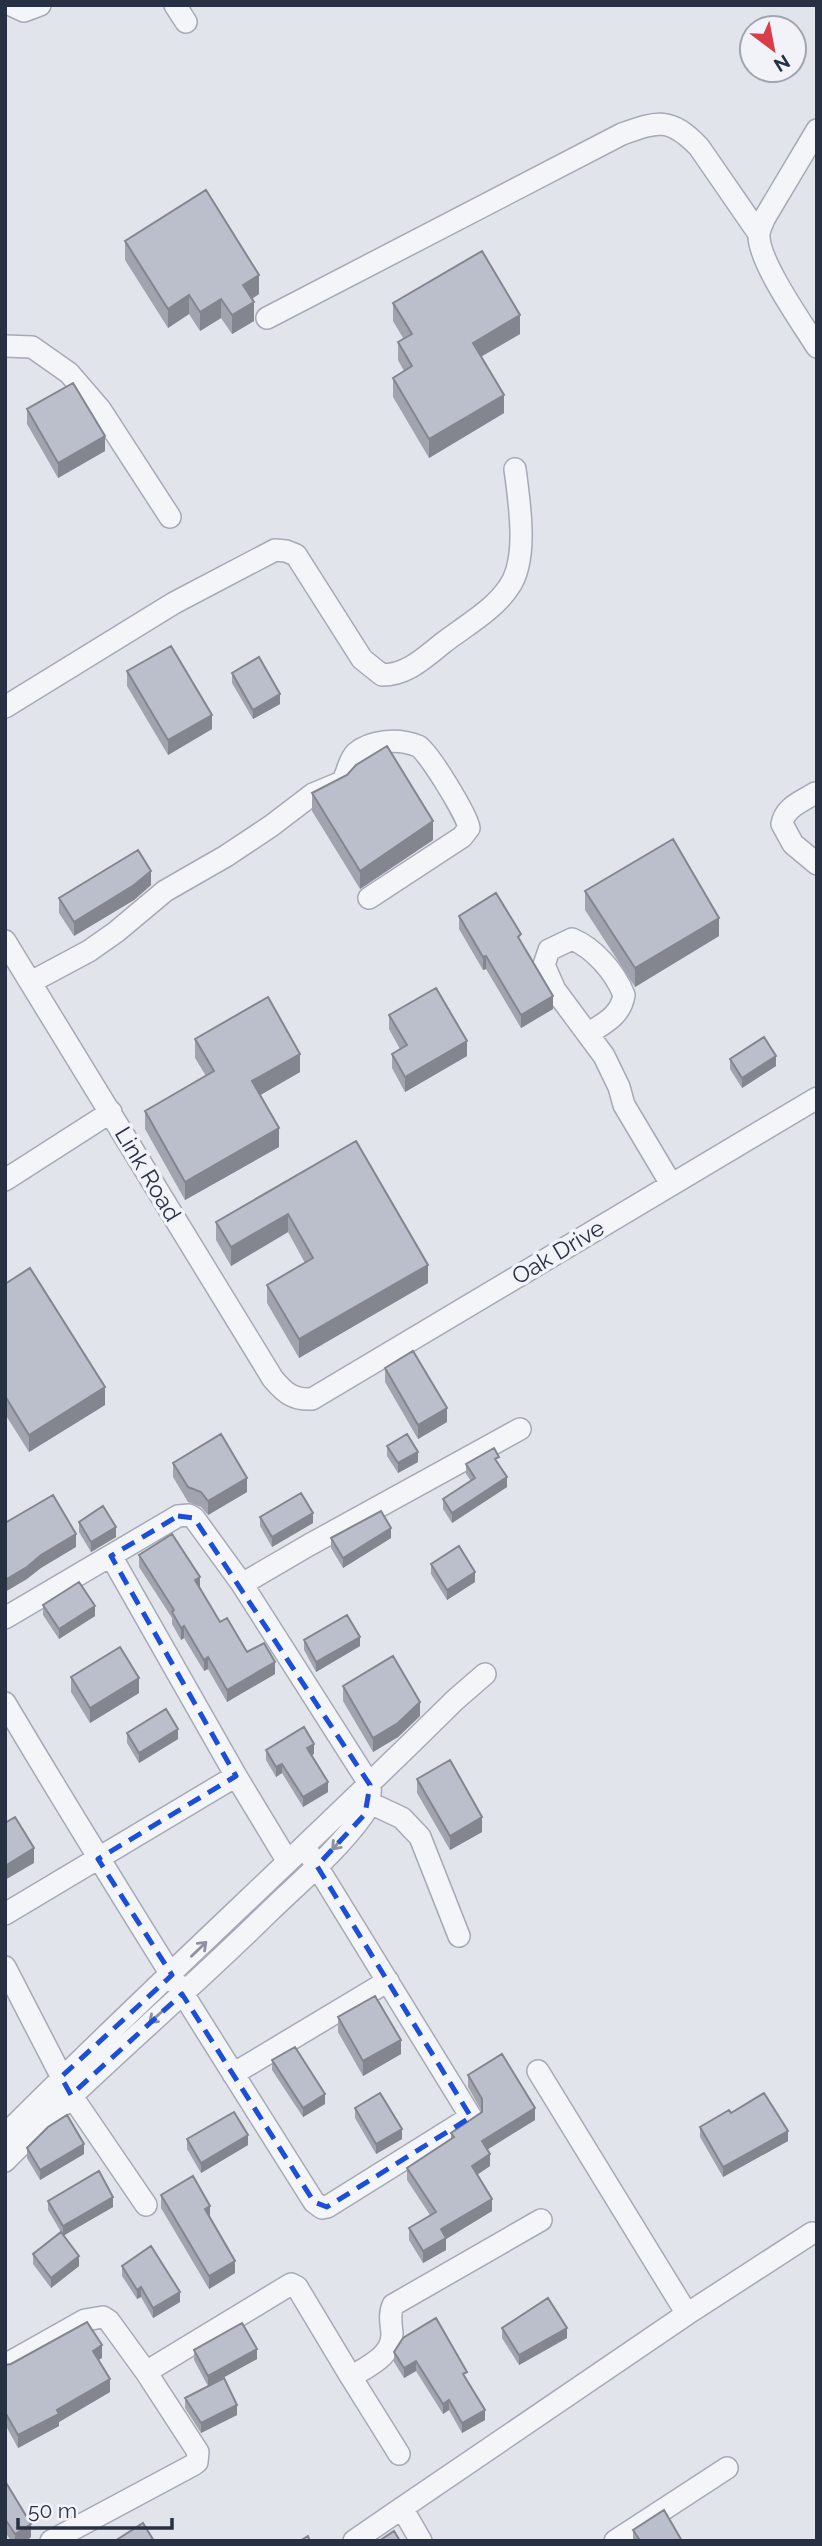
<svg xmlns="http://www.w3.org/2000/svg" width="822" height="2546" font-family="Raleway,sans-serif">
  <rect width="100%" height="100%" fill="#e1e4eb"/>
  <g fill="none" stroke-linecap="round" stroke-linejoin="round">
    <defs>
      <path id="minor" d="M11,5L24,11L40,5
        M175,5L186,22
        M817,130L764,219C762,224 759,230 759,235C758,261 802,323 817,347
        M267,318L622,134C658,121 670,117 699,147L759,234
        M5,346L32,347L69,373L100,409L170,517
        M5,707L174,603L275,550L286,551L296,555L362,659L382,675C407,675 424,658 443,643C465,626 494,610 509,587C529,559 519,501 515,469
        M815,793C801,802 785,807 782,824L793,844L817,864
        M5,941L273,1379C285,1393 293,1400 312,1399L817,1098
        M31,982L89,951L116,932L165,891L226,856L271,826L313,794L342,782C348,773 348,761 356,753C371,740 399,738 418,746C428,751 467,815 469,828L462,837L369,898
        M589,1033C605,1023 621,1015 624,995C615,972 594,948 572,939L549,950L544,965L555,990L604,1056L619,1087L624,1105L671,1184
        M5,1180L111,1112
        M111,1556L236,1776L288,1862
        M242,1584L309,1545L520,1429
        M5,1618L178,1516L189,1515L194,1518L242,1584L370,1785C371,1796 370,1806 363,1815C337,1851 302,1880 270,1911C184,1996 90,2074 5,2161
        M5,1703C105,1871 210,2037 314,2202L322,2208L327,2207L471,2117L305,1847
        M370,1803L402,1818L420,1837L459,1936
        M5,1914L236,1776
        M5,1967L71,2095L146,2205
        M538,2071L687,2314
        M233,2074L388,1981
        M5,2135C152,1987 307,1847 455,1700L485,1674
        M5,2365L85,2320L103,2317L109,2321L146,2372L198,2452L197,2462L193,2465L51,2541
        M146,2372L291,2284L297,2287L351,2377C368,2366 393,2356 392,2333C391,2323 389,2314 393,2305L541,2220
        M351,2377L399,2454
        M402,2508L687,2314L812,2233
        M354,2541L402,2508L421,2541
        M615,2541L727,2468"/>
    </defs>
    <use href="#minor" stroke="#a6aab6" stroke-width="24"/>
    <use href="#minor" stroke="#f4f5f9" stroke-width="21"/>
  </g>
  <path fill="#a1a4af" d="M125,241L259,294L252,299L254,321L232,334L221,318L200,331L189,314L168,328L125,260Z
    M393,303L520,334L481,357L504,413L429,458L393,397V378L404,371L398,360V342L403,338L393,321Z
    M27,409L105,451L58,478L27,424Z
    M127,671L212,729L168,755L127,686Z
    M232,673L280,704L253,719L232,683Z
    M347,775L433,840L360,889L312,811V793Z
    M151,885L134,900L74,936L59,913V898Z
    M585,891L719,936L635,987L585,910Z
    M459,916L521,943L553,1009L521,1028L486,969L483,970L459,929Z
    M389,1015L467,1056L405,1092L392,1068V1054L400,1049L389,1029Z
    M195,1039L300,1072L260,1095L279,1147L185,1200L145,1129V1111L206,1076L195,1058Z
    M730,1059L776,1066L742,1088L730,1069Z
    M356,1141L428,1283L299,1358L267,1303V1285L305,1263L288,1232L231,1266L216,1240V1222Z
    M5,1284L105,1405L29,1452L5,1414Z
    M385,1368L447,1422L418,1439L385,1382Z
    M387,1446L418,1462L398,1473L387,1456Z
    M173,1463L247,1492L208,1515L201,1507L188,1502L173,1477Z
    M466,1464L499,1465L507,1487L452,1523L443,1509V1499L471,1481L466,1474Z
    M260,1517L313,1523L272,1547L260,1526Z
    M79,1522L116,1537L91,1552L79,1532Z
    M331,1538H391L343,1568L331,1548Z
    M139,1555L200,1589L220,1622L247,1652L275,1674L227,1702L208,1669L204,1671L184,1638L181,1640L172,1624V1618L139,1567Z
    M431,1564L475,1582L447,1600L431,1574Z
    M43,1605L95,1616L59,1639L43,1615Z
    M304,1640L360,1646L316,1672L304,1650Z
    M71,1677L139,1693L90,1723L71,1692Z
    M343,1686L420,1716L398,1737L373,1752L343,1701Z
    M127,1733L178,1739L139,1763L127,1743Z
    M266,1750L314,1754L312,1755L328,1792L303,1807L282,1773L276,1777L266,1760Z
    M417,1779L482,1832L450,1850L417,1793Z
    M338,2017L401,2054L363,2076L338,2032Z
    M272,2060L325,2104L303,2117L272,2070Z
    M468,2075L535,2120L487,2149L490,2166L477,2175L492,2211L446,2239V2250L423,2263L409,2240V2228L430,2215L407,2180V2168L451,2139V2133L482,2112L468,2087Z
    M355,2108L402,2139L376,2154L355,2118Z
    M731,2113L788,2141L723,2177L700,2137V2127Z
    M187,2139L248,2145L201,2173L187,2149Z
    M27,2148L84,2154L40,2180L27,2158Z
    M161,2195L210,2218L235,2273L209,2289L161,2208Z
    M48,2201L113,2207L64,2235L79,2266L51,2288L33,2264V2254L61,2232L48,2210Z
    M122,2266L180,2302L153,2318L141,2297L137,2299L122,2276Z
    M502,2328L567,2338L519,2365L502,2338Z
    M194,2350L257,2359L208,2386L194,2360Z
    M394,2352L467,2380L485,2420L462,2433L449,2410L443,2414L416,2371L404,2378L394,2362Z
    M102,2358L98,2360L110,2392L59,2422V2426L18,2448L5,2424V2365Z
    M185,2398L237,2415L201,2433L185,2408Z
    M5,2481L31,2537L26,2541H11L5,2532Z
    M633,2530L682,2541H633Z"/>
  <path fill="#83868e" d="M259,275V294L243,304V285Z
    M189,295V314L168,328V309Z
    M221,299V318L200,331V312Z
    M254,302V321L232,334V315Z
    M520,315V334L473,361V343Z
    M504,395V413L429,458V439Z
    M105,436V451L58,478V463Z
    M280,694V704L253,719V710Z
    M212,715V729L168,755V740Z
    M433,821V840L360,889V871Z
    M151,871V885L134,900L74,936V922Z
    M719,918V936L635,987V968Z
    M486,956V969L483,970V957Z
    M553,996V1009L521,1028V1015Z
    M467,1041V1056L405,1092V1077Z
    M300,1054V1072L252,1100V1081Z
    M776,1056V1066L742,1088V1078Z
    M279,1128V1147L185,1200V1182Z
    M288,1214V1232L231,1266V1247Z
    M428,1265V1283L299,1358V1339Z
    M105,1387V1405L29,1452V1435Z
    M447,1408V1422L418,1439V1425Z
    M418,1452V1462L398,1473V1463Z
    M507,1477V1487L452,1523V1513Z
    M247,1478V1492L208,1515V1501Z
    M313,1513V1523L272,1547V1537Z
    M116,1527V1537L91,1552V1542Z
    M391,1528V1538L343,1568V1558Z
    M76,1534V1547L41,1568L27,1579L5,1592V1580L41,1555Z
    M475,1572V1582L447,1600V1590Z
    M200,1577V1589L195,1580Z
    M95,1606V1616L59,1639V1629Z
    M184,1626V1638L181,1640V1628Z
    M360,1637V1646L316,1672V1662Z
    M208,1657V1669L204,1671V1660Z
    M275,1662V1674L227,1702V1690Z
    M139,1678V1693L90,1723V1708Z
    M420,1702V1716L398,1737L373,1752V1738Z
    M178,1729V1739L139,1763V1753Z
    M314,1744V1754L307,1758V1748Z
    M282,1764V1773L276,1777V1767Z
    M328,1782V1792L303,1807V1797Z
    M482,1817V1832L450,1850V1836Z
    M34,1848V1863L5,1880V1866Z
    M401,2040V2054L363,2076V2061Z
    M325,2094V2104L303,2117V2108Z
    M535,2108V2120L482,2153V2141Z
    M402,2129V2139L376,2154V2144Z
    M788,2131V2141L723,2177V2167Z
    M248,2135V2145L201,2173V2163Z
    M84,2144V2154L40,2180V2170Z
    M490,2154V2166L472,2178V2166Z
    M113,2197V2207L63,2236V2226Z
    M492,2199V2211L446,2239V2250L423,2263V2251L441,2229Z
    M210,2206V2218L205,2209Z
    M79,2256V2266L51,2288V2278Z
    M235,2261V2273L209,2289V2276Z
    M141,2287V2297L137,2299V2290Z
    M180,2292V2302L153,2318V2308Z
    M567,2328V2338L519,2365V2355Z
    M102,2345V2358L93,2363V2351Z
    M257,2349V2359L208,2386V2376Z
    M416,2361V2371L404,2378V2368Z
    M110,2379V2392L59,2422V2426L18,2448V2435L57,2410Z
    M449,2400V2410L443,2414V2404Z
    M237,2405V2415L201,2433V2423Z
    M485,2410V2420L462,2433V2423Z
    M31,2524V2537L26,2541H15V2534Z"/>
  <path fill="#bbbfcb" stroke="#83868e" stroke-width="2" d="M206,190L259,275L243,285L254,302L232,315L221,299L200,312L189,295L168,309L125,241Z
    M482,251L520,315L473,343L504,395L429,439L393,378L412,366L398,342L412,334L393,303Z
    M73,383L105,436L58,463L27,409Z
    M171,646L212,715L168,740L127,671Z
    M259,657L280,694L253,710L232,673Z
    M387,746L433,821L360,871L312,793L347,775L356,765Z
    M673,839L719,918L635,968L585,891Z
    M138,850L151,871L134,885L74,922L59,898Z
    M496,893L521,934L518,937L553,996L521,1015L486,956L483,957L459,916Z
    M436,988L467,1041L405,1077L392,1054L407,1045L389,1015Z
    M268,997L300,1054L252,1081L279,1128L185,1182L145,1111L214,1071L195,1039Z
    M764,1037L776,1056L742,1078L730,1059Z
    M356,1141L428,1265L299,1339L267,1285L313,1258L288,1214L231,1247L216,1222Z
    M30,1268L105,1387L29,1435L5,1396V1284Z
    M413,1351L447,1408L418,1425L385,1368Z
    M221,1434L247,1478L208,1501L201,1492L188,1487L173,1463Z
    M407,1434L418,1452L398,1463L387,1446Z
    M494,1448L499,1457L495,1459L507,1477L452,1513L443,1499L475,1478L466,1464Z
    M301,1493L313,1513L272,1537L260,1517Z
    M53,1495L76,1534L41,1555L27,1567L5,1580V1523Z
    M103,1506L116,1527L91,1542L79,1522Z
    M381,1511L391,1528L343,1558L331,1538Z
    M172,1534L200,1577L195,1580L220,1622L227,1618L247,1652L264,1643L275,1662L227,1690L208,1657L204,1660L184,1626L181,1628L172,1612L174,1610L139,1555Z
    M459,1546L475,1572L447,1590L431,1564Z
    M79,1582L95,1606L59,1629L43,1605Z
    M347,1615L360,1637L316,1662L304,1640Z
    M120,1647L139,1678L90,1708L71,1677Z
    M393,1656L420,1702L398,1723L373,1738L343,1686Z
    M166,1709L178,1729L139,1753L127,1733Z
    M304,1727L314,1744L307,1748L328,1782L303,1797L282,1764L276,1767L266,1750Z
    M450,1760L482,1817L450,1836L417,1779Z
    M15,1817L34,1848L5,1866V1823Z
    M375,1996L401,2040L363,2061L338,2017Z
    M295,2047L325,2094L303,2108L272,2060Z
    M502,2054L535,2108L482,2141L490,2154L472,2166L492,2199L441,2229L446,2238L423,2251L409,2228L436,2212L407,2168L454,2137L451,2133L482,2112V2099L468,2075Z
    M380,2093L402,2129L376,2144L355,2108Z
    M764,2093L788,2131L723,2167L700,2127L729,2110L731,2113Z
    M234,2112L248,2135L201,2163L187,2139Z
    M67,2115L84,2144L40,2170L27,2148L48,2127Z
    M99,2171L113,2197L63,2226L48,2201Z
    M193,2176L210,2206L205,2209L235,2261L209,2276L161,2195Z
    M61,2232L79,2256L51,2278L33,2254Z
    M151,2246L180,2292L153,2308L141,2287L137,2290L122,2266Z
    M548,2298L567,2328L519,2355L502,2328Z
    M436,2318L467,2372L463,2374L485,2410L462,2423L449,2400L443,2404L416,2361L404,2368L394,2352L403,2338Z
    M87,2322L102,2345L93,2351L110,2379L57,2410L59,2414L18,2435L5,2412V2365L11,2364Z
    M242,2323L257,2349L208,2376L194,2350Z
    M224,2378L237,2405L201,2423L185,2398Z
    M5,2481L31,2524L15,2534L5,2519Z
    M664,2510L682,2541H636L639,2539L633,2530Z
    M143,2523L154,2541H115Z
    M394,2531L400,2541H379Z
    M308,2536L310,2541H300Z"/>
  <defs><path id="oneway-shaft" d="M-6 0H5M1.5-3L5.5 0L1.5 3" fill="none" stroke-width="1.6" stroke-linecap="round" stroke-linejoin="round" transform="scale(1.75)"/></defs>
  <g stroke="#8e929e">
    <use href="#oneway-shaft" transform="translate(339 1842) rotate(132)"/>
    <use href="#oneway-shaft" transform="translate(199 1949) rotate(-44)"/>
    <use href="#oneway-shaft" transform="translate(157 2016) rotate(138)"/>
  </g>
  <path fill="none" stroke="#1d4ed8" stroke-width="5" stroke-dasharray="14 9" stroke-linejoin="round" d="M178,1516L194,1518L370,1785L365,1814L317,1866L471,2117L327,2207L314,2202L182,1994L71,2095L61,2077L172,1975L98,1859L236,1776L111,1556Z"/>
  <g text-anchor="middle" stroke-width="7" stroke-linejoin="round" paint-order="stroke">
    <g font-size="23" fill="#283044" stroke="#f1f3f8">
      <text transform="translate(148 1174) rotate(59)" y="8">Link Road</text>
      <text transform="translate(558 1252) rotate(-31)" y="8">Oak Drive</text>
    </g>
  </g>
  <rect width="822" height="2546" fill="none" stroke="#283044" stroke-width="14"/>
  <g transform="translate(773 49) rotate(148)"><circle r="33" fill="#f1f3f8" stroke="#a1a5b0" stroke-width="2"/>
  <path d="M0-5L12 26L0 18L-12 26Z" fill="#d73e49"/>
  <text y="-10" font-size="19" font-weight="bold" text-anchor="middle" fill="#283044">N</text>
  </g>
  <path d="M18 2518v10h154v-10" fill="none" stroke="#283044" stroke-width="3.5"/>
  <text x="28" y="2518" font-size="21" fill="#283044" stroke="#f1f3f8" stroke-width="5" paint-order="stroke">50 m</text>
</svg>
